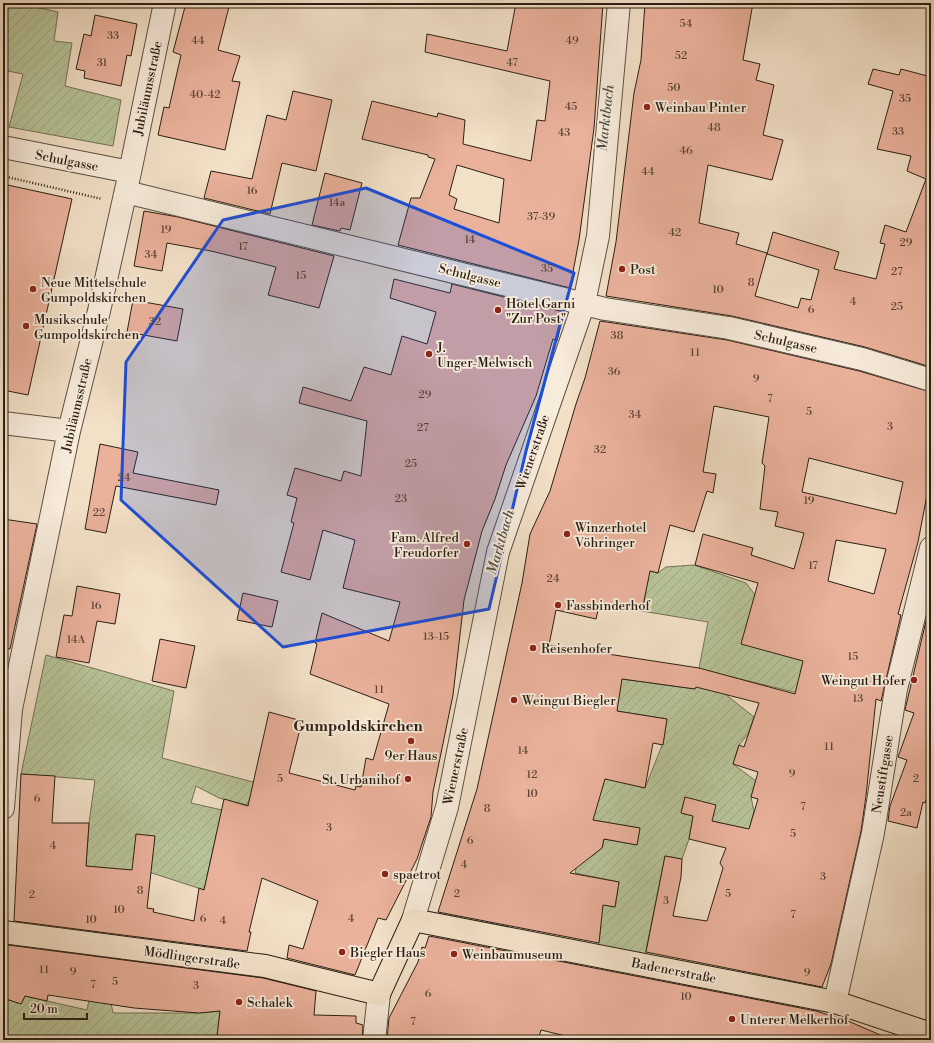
<svg xmlns="http://www.w3.org/2000/svg" width="934" height="1043" font-family="'Libre Bodoni',serif">
  <defs>
    <pattern id="garden-furrows" width="10" height="10" patternUnits="userSpaceOnUse"><rect width="10" height="10" fill="#b7c398"/><path d="M-1 1l2-2M0 10L10 0M9 11l2-2" fill="none" stroke="#9ea782"/></pattern>
  </defs>
  <rect width="100%" height="100%" fill="#f2e0c7"/>
  <filter id="stains"><feTurbulence type="fractalNoise" baseFrequency=".005" numOctaves="4"/><feColorMatrix values="0 0 0 0 .2 0 0 0 0 .09 0 0 0 0 .02 0 0 0 .5 -.17"/></filter>
  <radialGradient id="worn" r=".72"><stop offset=".6" stop-color="#630" stop-opacity="0"/><stop offset="1" stop-color="#630" stop-opacity=".3"/></radialGradient>
  <path fill="url(#garden-furrows)" stroke="#717156" d="M3,3H18L58,12L54,41L72,43L65,86L121,100L113,146L9,127L23,74L3,70Z
    M613,562L658,573L666,567L694,565L746,583L804,660L839,703L728,676L725,694L754,717L748,734L739,745L733,764L756,781L751,797L754,811L749,830L712,821L685,797L681,813L693,816L689,839L682,859L665,856L645,955L598,947L601,925L533,891L615,907L619,882L575,873L580,852L593,855L602,848L604,839L637,845L640,828L592,820L604,778L645,788L663,743L667,719L598,708L622,679L695,689L708,622L642,611L646,590Z
    M46,655L174,691L162,758L253,782L404,837L250,797L247,805L219,798L196,786L191,803L222,810L204,890L152,873L86,866L89,823L95,780L21,774Z
    M91,990L109,993L113,1013H199L220,1011L217,1036L232,1040H3V998L21,1004L25,996L87,1010Z"/>
  <path fill="#eab19b" stroke="#2b1f14" fill-rule="evenodd" d="M186,3H230L218,50L240,56L232,81L240,82L225,150L158,135L164,107L169,108L181,55L173,52Z
    M516,3H603L594,128L579,240L570,288L398,245L411,198H420L435,159L428,157V155L362,139L372,101L437,117L438,113L465,120L463,144L531,161L537,120L545,121L550,81L425,52L427,34L507,51ZM457,165L504,179L499,223L454,209L457,199L449,195Z
    M645,3H753L743,60L760,64L756,80L774,85L763,135L783,140L772,180L708,165L699,223L739,233L736,244L767,253L755,296L798,308L801,298L811,300L819,270L767,254L773,232L839,252L834,269L876,279L885,244L880,243L885,225L906,232L926,179L907,171L911,156L877,149L893,91L868,84L873,69L899,75L901,69L931,77V367L865,347L732,316L606,296L616,242L634,93L641,60Z
    M95,15L137,24L131,56L127,55L121,86L84,78L85,71L76,69L84,34L91,36Z
    M293,91L332,100L316,171L282,163L270,214L204,198L211,171L252,179L267,115L286,120Z
    M325,173L362,183L350,230L341,228L340,231L312,225Z
    M3,184L72,199L28,395L3,390Z
    M144,211L178,217L334,256L319,308L268,295L276,267L211,251L167,243L162,271L134,266Z
    M394,279L450,293L452,284L564,312L557,341L553,339L536,396L506,465L495,499L482,531L464,600L453,695L433,792L431,817L417,859L386,920L378,918L355,975L287,958L289,945L303,949L318,901L262,878L249,932H251L247,951L14,921L21,774L55,776L52,823H89L86,866L132,870L136,834L155,836L147,908L154,909L153,912L194,921L199,888L204,890L224,799L248,806L269,712L302,721L289,773L355,790L356,786L361,787L366,758L373,760L389,704L310,674L317,644L315,643L322,613L389,641L400,602L343,588L355,540L323,530L310,580L281,572L294,523L291,522L297,498L287,495L295,468L341,481L344,471L361,476L367,421L299,403L303,387L351,401L364,367L391,375L402,336L427,344L436,312L390,298Z
    M133,300L183,309L177,341L127,332Z
    M600,321L727,340L859,371L931,392V474L918,542L898,614L901,615L881,701L876,699L866,796L861,831L831,964L822,987L646,952L665,856L682,859L681,877L673,916L707,921L723,868L720,863L726,848L689,839L693,816L681,813L685,797L716,805L712,821L749,829L758,799L751,797L758,772L733,764L739,745L744,747L759,703L696,687L695,689L622,679L617,711L667,719L663,745L653,743L645,788L605,779L593,820L640,828L637,845L604,839L602,848L570,873L619,882L615,907L603,905L599,943L438,912L477,789L522,583L530,534L550,491L576,404L585,378ZM714,406L769,417L762,463L765,466L760,509L778,512L775,526L804,533L794,569L751,555L753,548L703,534L695,565L758,583L741,644L803,661L795,694L699,668L549,645L556,610L596,619L600,602L642,611L650,571L658,573L670,525L694,532L707,491L713,493L716,474L703,472ZM809,458L903,482L896,514L802,492ZM836,540L886,549L874,594L828,581Z
    M100,444L138,452L133,473L219,490L216,505L116,486L106,533L85,529Z
    M3,519L37,524L10,649L3,648Z
    M77,586L120,594L115,624L97,621L89,663L56,657L64,615L72,616Z
    M243,593L278,601L272,627L237,620Z
    M926,621L931,622V787L925,803L923,802L917,828L888,821L890,806L907,760L898,757L914,713L905,710Z
    M160,639L195,646L186,688L152,681Z
    M429,936L816,1011L848,1021L892,1040H582L541,1030L538,1040H387L389,1018L418,962L422,947L425,948Z
    M8,945L263,978L316,991L314,1015L356,1016V1023L363,1025L362,1040H236L217,1036L220,1011L199,1013L134,1008L48,995L47,1001L25,996L21,1004L3,998V952Z"/>
  <g fill="none" stroke-linecap="round" stroke-linejoin="round">
    <defs>
      <path id="minor" d="M3,147L130,172
        M126,192L605,309L729,328L862,359L931,380
        M3,423L69,431
        M3,808L11,709L69,431L99,311L130,172L165,3
        M413,920L447,807L498,552L584,303L598,236L619,3
        M835,1002L873,833L896,689L931,548
        M374,1040L379,994"/>
      <path id="major" d="M3,932L265,966L379,994L413,920L835,1002L931,1034"/>
    </defs>
    <use href="#minor" stroke="#5d4f41" stroke-width="24"/>
    <use href="#major" stroke="#2b1f14" stroke-width="24"/>
    <path stroke="#2b1f14" stroke-width="2.5" stroke-dasharray="1 2" stroke-linecap="butt" d="M3,176L102,199"/>
    <use href="#minor" stroke="#f7ebdb" stroke-width="22"/>
    <use href="#major" stroke="#f2e0c7" stroke-width="22"/>
  </g>
  <path fill="#1d4ed8" fill-opacity="0.2" stroke="#1d4ed8" stroke-width="3" stroke-linejoin="round" d="M366,188L574,273L526,451L489,609L283,647L121,500L126,362L223,220Z"/>
  <g fill="#8f2418" stroke="#f7ebdb" stroke-width="1.5">
    <circle cx="647" cy="107" r="4"/>
    <circle cx="622" cy="269" r="4"/>
    <circle cx="33" cy="289" r="4"/>
    <circle cx="498" cy="310" r="4"/>
    <circle cx="26" cy="326" r="4"/>
    <circle cx="429" cy="354" r="4"/>
    <circle cx="567" cy="534" r="4"/>
    <circle cx="467" cy="544" r="4"/>
    <circle cx="558" cy="605" r="4"/>
    <circle cx="533" cy="648" r="4"/>
    <circle cx="914" cy="680" r="4"/>
    <circle cx="514" cy="700" r="4"/>
    <circle cx="411" cy="741" r="4"/>
    <circle cx="408" cy="779" r="4"/>
    <circle cx="385" cy="874" r="4"/>
    <circle cx="342" cy="952" r="4"/>
    <circle cx="454" cy="954" r="4"/>
    <circle cx="239" cy="1002" r="4"/>
    <circle cx="732" cy="1019" r="4"/>
  </g>
  <g text-anchor="middle" stroke-width="3.5" stroke-linejoin="round" paint-order="stroke">
    <g font-size="11" fill="#5b4436">
      <text x="686" y="27">54</text>
      <text x="113" y="39">33</text>
      <text x="198" y="44">44</text>
      <text x="572" y="44">49</text>
      <text x="681" y="59">52</text>
      <text x="102" y="66">31</text>
      <text x="512" y="66">47</text>
      <text x="674" y="91">50</text>
      <text x="205" y="98">40-42</text>
      <text x="905" y="102">35</text>
      <text x="571" y="110">45</text>
      <text x="714" y="131">48</text>
      <text x="898" y="135">33</text>
      <text x="564" y="136">43</text>
      <text x="686" y="154">46</text>
      <text x="648" y="175">44</text>
      <text x="252" y="194">16</text>
      <text x="337" y="206">14a</text>
      <text x="541" y="220">37-39</text>
      <text x="166" y="233">19</text>
      <text x="675" y="236">42</text>
      <text x="470" y="243">14</text>
      <text x="906" y="246">29</text>
      <text x="243" y="250">17</text>
      <text x="151" y="258">34</text>
      <text x="547" y="272">35</text>
      <text x="897" y="275">27</text>
      <text x="301" y="279">15</text>
      <text x="751" y="286">8</text>
      <text x="718" y="293">10</text>
      <text x="853" y="305">4</text>
      <text x="897" y="310">25</text>
      <text x="811" y="313">6</text>
      <text x="155" y="325">32</text>
      <text x="617" y="339">38</text>
      <text x="695" y="356">11</text>
      <text x="614" y="375">36</text>
      <text x="756" y="382">9</text>
      <text x="425" y="398">29</text>
      <text x="770" y="402">7</text>
      <text x="809" y="415">5</text>
      <text x="635" y="418">34</text>
      <text x="890" y="430">3</text>
      <text x="423" y="431">27</text>
      <text x="600" y="453">32</text>
      <text x="411" y="467">25</text>
      <text x="124" y="481">24</text>
      <text x="401" y="502">23</text>
      <text x="809" y="504">19</text>
      <text x="99" y="516">22</text>
      <text x="813" y="569">17</text>
      <text x="553" y="582">24</text>
      <text x="96" y="609">16</text>
      <text x="436" y="640">13-15</text>
      <text x="76" y="643">14A</text>
      <text x="853" y="660">15</text>
      <text x="379" y="693">11</text>
      <text x="858" y="702">13</text>
      <text x="829" y="750">11</text>
      <text x="523" y="754">14</text>
      <text x="792" y="777">9</text>
      <text x="532" y="778">12</text>
      <text x="280" y="782">5</text>
      <text x="916" y="782">2</text>
      <text x="532" y="797">10</text>
      <text x="37" y="802">6</text>
      <text x="803" y="810">7</text>
      <text x="487" y="812">8</text>
      <text x="906" y="816">2a</text>
      <text x="329" y="831">3</text>
      <text x="793" y="837">5</text>
      <text x="470" y="844">6</text>
      <text x="53" y="849">4</text>
      <text x="464" y="868">4</text>
      <text x="823" y="880">3</text>
      <text x="140" y="894">8</text>
      <text x="457" y="897">2</text>
      <text x="728" y="897">5</text>
      <text x="32" y="898">2</text>
      <text x="666" y="904">3</text>
      <text x="119" y="913">10</text>
      <text x="793" y="918">7</text>
      <text x="203" y="922">6</text>
      <text x="351" y="922">4</text>
      <text x="91" y="923">10</text>
      <text x="223" y="924">4</text>
      <text x="44" y="973">11</text>
      <text x="73" y="975">9</text>
      <text x="807" y="976">9</text>
      <text x="115" y="985">5</text>
      <text x="93" y="988">7</text>
      <text x="196" y="989">3</text>
      <text x="428" y="997">6</text>
      <text x="686" y="1000">10</text>
      <text x="413" y="1025">7</text>
    </g>
    <g font-size="13" fill="#2b1f14" stroke="#f7ebdb">
      <text transform="translate(147 88) rotate(-78)" y="5">Jubiläumsstraße</text>
      <text transform="translate(67 160) rotate(11)" y="5">Schulgasse</text>
      <text transform="translate(470 275) rotate(14)" y="5">Schulgasse</text>
      <text transform="translate(786 341) rotate(13)" y="5">Schulgasse</text>
      <text transform="translate(76 405) rotate(-77)" y="5">Jubiläumsstraße</text>
      <text transform="translate(532 452) rotate(-71)" y="5">Wienerstraße</text>
      <text transform="translate(455 766) rotate(-78)" y="5">Wienerstraße</text>
      <text transform="translate(882 774) rotate(-81)" y="5">Neustiftgasse</text>
      <text transform="translate(192 957) rotate(8)" y="5">Mödlingerstraße</text>
      <text transform="translate(674 970) rotate(11)" y="5">Badenerstraße</text>
    </g>
    <g font-size="13" fill="#2b1f14" stroke="#f7ebdb" text-anchor="start">
      <text x="655" y="112">Weinbau Pinter</text>
      <text x="630" y="274">Post</text>
      <text x="41" y="287">Neue Mittelschule<tspan x="41" dy="15">Gumpoldskirchen</tspan></text>
      <text x="506" y="308">Hotel Garni<tspan x="506" dy="15">"Zur Post"</tspan></text>
      <text x="34" y="324">Musikschule<tspan x="34" dy="15">Gumpoldskirchen</tspan></text>
      <text x="437" y="352">J.<tspan x="437" dy="15">Unger-Melwisch</tspan></text>
      <text x="575" y="532">Winzerhotel<tspan x="575" dy="15">Vöhringer</tspan></text>
      <text x="459" y="542" text-anchor="end">Fam. Alfred<tspan x="459" dy="15">Freudorfer</tspan></text>
      <text x="566" y="610">Fassbinderhof</text>
      <text x="541" y="653">Reisenhofer</text>
      <text x="906" y="685" text-anchor="end">Weingut Hofer</text>
      <text x="522" y="705">Weingut Biegler</text>
      <text x="411" y="760" text-anchor="middle">9er Haus</text>
      <text x="400" y="784" text-anchor="end">St. Urbanihof</text>
      <text x="393" y="879">spaetrot</text>
      <text x="350" y="957">Biegler Haus</text>
      <text x="462" y="959">Weinbaumuseum</text>
      <text x="247" y="1007">Schalek</text>
      <text x="740" y="1024">Unterer Melkerhof</text>
    </g>
    <g font-size="14" font-style="italic" fill="#4e4e47" stroke="#f7ebdb">
      <text transform="translate(605 118) rotate(-84)" y="5">Marktbach</text>
      <text transform="translate(500 542) rotate(-74)" y="5">Marktbach</text>
    </g>
    <g font-size="15" font-weight="bold" fill="#2b1f14" stroke="#f7ebdb">
      <text x="358" y="731">Gumpoldskirchen</text>
    </g>
  </g>
  <rect width="934" height="1043" fill="none" stroke="#f2e0c7" stroke-width="16"/>
  <rect x="4" y="4" width="926" height="1035" fill="none" stroke="#2b1f14" stroke-width="2"/>
  <rect x="8" y="8" width="918" height="1027" fill="none" stroke="#2b1f14"/>
  <path d="M24 1013v6h63v-6" fill="none" stroke="#2b1f14" stroke-width="2"/>
  <text x="30" y="1013" font-size="12" fill="#2b1f14" stroke="#f7ebdb" stroke-width="3" paint-order="stroke">20 m</text>
  <rect width="100%" height="100%" filter="url(#stains)"/>
  <rect width="100%" height="100%" fill="url(#worn)"/>
</svg>
